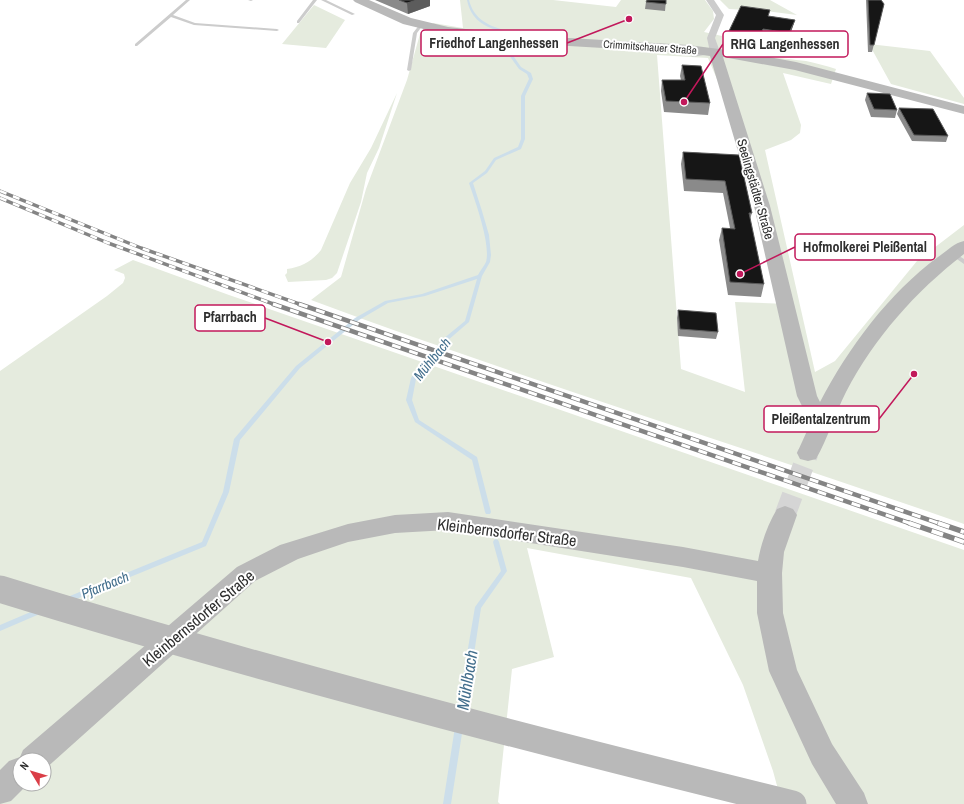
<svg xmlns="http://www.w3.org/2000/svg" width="964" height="804" font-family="'Archivo Narrow',sans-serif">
  <rect width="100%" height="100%" fill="#fff"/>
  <path fill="#e5ebde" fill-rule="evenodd" d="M460,0H553L616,7L621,0H705L713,11L714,19L704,32L722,36V41C741,56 782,58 806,61C816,63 827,66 836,69L831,84L783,73L801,125L800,133L791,140L765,150L815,372L835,361L917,261L964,225V524C747,448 527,380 311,300L341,277L366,189L407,80L420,34L433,23L463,28ZM657,55L708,58L747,150L788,304L735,302L745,392L681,369Z
    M720,0H770L797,15L766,11L729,9Z
    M314,5L345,20L326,48L282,44Z
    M869,44L930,51L964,98V104L891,84Z
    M397,93L379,148L367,173L361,202L337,273L332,278L326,280L288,282L285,275L287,273V269C302,267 312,261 321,250L350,183L371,148Z
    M133,260L229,295L964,550V804H782L773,771L743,685L691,578L527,548L554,657L512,669L498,802L500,804H0V371L107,296L123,283L125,278L124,274L114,270ZM20,760H44V784H20Z"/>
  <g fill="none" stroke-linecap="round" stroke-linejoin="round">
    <path fill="#ccdeea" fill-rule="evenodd" d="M467,0H469C474,19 487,25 504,30L505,44L521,67L531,73L533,79L525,96V139L521,149L496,160L487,173L473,183L482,211L489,235L491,255L490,262L482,276L469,322L447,341L416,379L412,400L419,420L477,457L491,512L490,514H486L485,512L472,460L415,422L406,400L411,378L443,339L465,321L477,279L425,296L388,303L359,320L300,368L240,440L229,492L206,546L69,602L67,603L65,602L64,600L65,598L202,542L223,492L234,439L296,366L355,318L385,301L422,294L478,275C480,271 484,266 486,262C491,244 475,201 469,183L485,171L494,158L518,147L521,139V96L529,79L527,74L519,69L501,44V32C484,26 471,20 467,0Z
      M496,539L498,540L499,542L507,571L481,608L465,713L464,715L461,716L458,715L457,713L475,607L501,571L493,542L494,540Z
      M40,608L42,609L43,611L42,613L0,631V625Z
      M459,723L462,725L463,727L451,804H443L455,727L456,725Z"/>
    <path stroke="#d5d5d5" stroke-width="21" stroke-dasharray="21 10" stroke-linecap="butt" d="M785,515L808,453"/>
    <path fill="#ccc" fill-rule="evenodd" d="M186,0H190L173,15L195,23L277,29L279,30L277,31L194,25L171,17L137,46H135V44Z
      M248,0H253L251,1Z
      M313,0H317L299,23H297V21Z
      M321,0H326L355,14L352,15Z
      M420,24L423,25L417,33L411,70L409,71L407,70L413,33Z
      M709,52H710V54L693,57L691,56Z
      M953,252L964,259V264L951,255V253Z"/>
    <path fill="#ccc" fill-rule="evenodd" d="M706,0H714L724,15L715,38L720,52L715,55L710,52L707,38L716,15Z"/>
    <path fill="#b9b9b9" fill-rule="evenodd" d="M353,0H369L411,18L448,27L518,35L688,45L742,52L796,62L964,106V114L795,70L723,57L770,206L817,396L820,402C849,347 888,294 938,257C947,251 954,243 964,241V254C915,292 875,337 846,392C835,414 828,438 816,459L808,461L800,459L797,453L812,420L805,412L797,396L754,206L710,56L688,53L518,43L448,35L403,24L355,2Z
      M785,506L793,509L797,515L784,552L782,573L783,613L797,670L832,744L864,793L868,804H836L812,764L769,671L757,613V581L683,567L448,530L395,533L348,542L298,559L255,581L44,770V760H20V784H28L11,801L0,804V770L9,761L20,757L23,750L237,567L280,545L348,524L395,515L448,512L683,547L758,561C761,543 768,524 777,509Z"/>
    <defs>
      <path id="rail-far2" d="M0,191L141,248L302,305
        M0,198L108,243L276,305"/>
      <path id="rail-far1" d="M273,304L912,524
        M299,304L941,524"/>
      <path id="rail" d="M909,523L964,542
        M938,523L964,532"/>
    </defs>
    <use href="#rail-far2" stroke="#848484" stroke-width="3.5"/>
    <use href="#rail-far1" stroke="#848484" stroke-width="4.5"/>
    <use href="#rail" stroke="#848484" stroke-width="5.5"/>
    <use href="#rail-far2" stroke="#fff" stroke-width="2.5" stroke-dasharray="7" stroke-linecap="butt"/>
    <use href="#rail-far1" stroke="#fff" stroke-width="3" stroke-dasharray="9" stroke-linecap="butt"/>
    <use href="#rail" stroke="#fff" stroke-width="4" stroke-dasharray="12" stroke-linecap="butt"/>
    <path stroke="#b9b9b9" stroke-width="27" d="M0,589C262,670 527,739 793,804"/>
  </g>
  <path fill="#8a8a8a" d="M375,0H430V6L408,14Z
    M666,0L665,11L645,9L646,2Z
    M866,0H881L884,4L872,52H868Z
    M769,16L795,20L793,26L788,40L761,36L759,43L727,38L729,31Z
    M682,65L710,103L708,115L664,112L661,91L662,80H681L680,76Z
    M867,93L897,110L895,118L871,117L865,100Z
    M899,108L948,136L946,142L912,141L897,114Z
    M683,152L739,155L752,213L750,219L764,284L761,297L728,295L719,240L722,228H730L723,193L684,191L681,164Z
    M678,310L718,332L716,339L678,336L677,318Z"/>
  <path fill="#5c5c5c" d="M417,0H430V6L408,14L407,3Z
    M795,20L793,26L788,40L789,33Z
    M763,29L759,43L760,36Z"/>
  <path fill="#161616" stroke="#5c5c5c" d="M399,0H417L407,3Z
    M647,0H666V4L646,2Z
    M868,0H881L884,4L874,45H870Z
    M741,6L770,10L768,16L795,20L789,33L763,29L760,36L729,31Z
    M682,65L701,66L710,103L666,101L662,80H685Z
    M867,93L890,94L897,110L874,109Z
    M899,108L933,109L948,136L914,135Z
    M683,152L739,155L752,213H749L764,284L730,282L722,228L735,229L725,181L686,179Z
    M678,310L716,313L718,332L680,329Z"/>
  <g text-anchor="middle" stroke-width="4" stroke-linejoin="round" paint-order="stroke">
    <g font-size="11" fill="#2f2f2f" stroke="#fff">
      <text transform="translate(650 47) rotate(4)" y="4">Crimmitschauer Straße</text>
    </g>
    <g font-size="13" fill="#2f2f2f" stroke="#fff">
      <text transform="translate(756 189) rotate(74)" y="5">Seelingstädter Straße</text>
    </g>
    <g font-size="14" font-style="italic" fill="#426e8c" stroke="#fff">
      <text transform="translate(432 359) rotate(-51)" y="5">Mühlbach</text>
      <text transform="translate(105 585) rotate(-22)" y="5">Pfarrbach</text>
    </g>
    <g font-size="16" fill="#2f2f2f" stroke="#fff">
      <text transform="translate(507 532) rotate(7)" y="6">Kleinbernsdorfer Straße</text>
      <text transform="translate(198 618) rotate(-40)" y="6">Kleinbernsdorfer Straße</text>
    </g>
    <g font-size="17" font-style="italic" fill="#426e8c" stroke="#fff">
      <text transform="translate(467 680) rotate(-81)" y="6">Mühlbach</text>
    </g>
  </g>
  <path fill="none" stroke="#c2185b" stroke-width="1.5" d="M629 19L567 43M684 102L723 44M740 274L795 247M328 342L265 318M914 374L879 419"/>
  <g fill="#c2185b" stroke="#fff" stroke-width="1.5">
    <circle cx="629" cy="19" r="4"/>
    <circle cx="684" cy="102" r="4"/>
    <circle cx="740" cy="274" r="4"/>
    <circle cx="328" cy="342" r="4"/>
    <circle cx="914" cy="374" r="4"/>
  </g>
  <g fill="#fff" stroke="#c2185b" stroke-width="1.5">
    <rect x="421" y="30" width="146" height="26" rx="4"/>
    <rect x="723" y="31" width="125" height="26" rx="4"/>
    <rect x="795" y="234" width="140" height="26" rx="4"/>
    <rect x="195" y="305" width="70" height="26" rx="4"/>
    <rect x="764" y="406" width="115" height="26" rx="4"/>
  </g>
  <g font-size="14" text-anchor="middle" font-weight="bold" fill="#2f2f2f">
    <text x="494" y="48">Friedhof Langenhessen</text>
    <text x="785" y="49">RHG Langenhessen</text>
    <text x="865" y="252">Hofmolkerei Pleißental</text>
    <text x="230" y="322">Pfarrbach</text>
    <text x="821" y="424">Pleißentalzentrum</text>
  </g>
  <g transform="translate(32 772) rotate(308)"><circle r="19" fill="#ffffff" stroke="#acacac"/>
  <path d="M0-3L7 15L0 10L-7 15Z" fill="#da3e47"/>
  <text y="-6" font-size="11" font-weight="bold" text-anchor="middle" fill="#2f2f2f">N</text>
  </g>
</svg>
